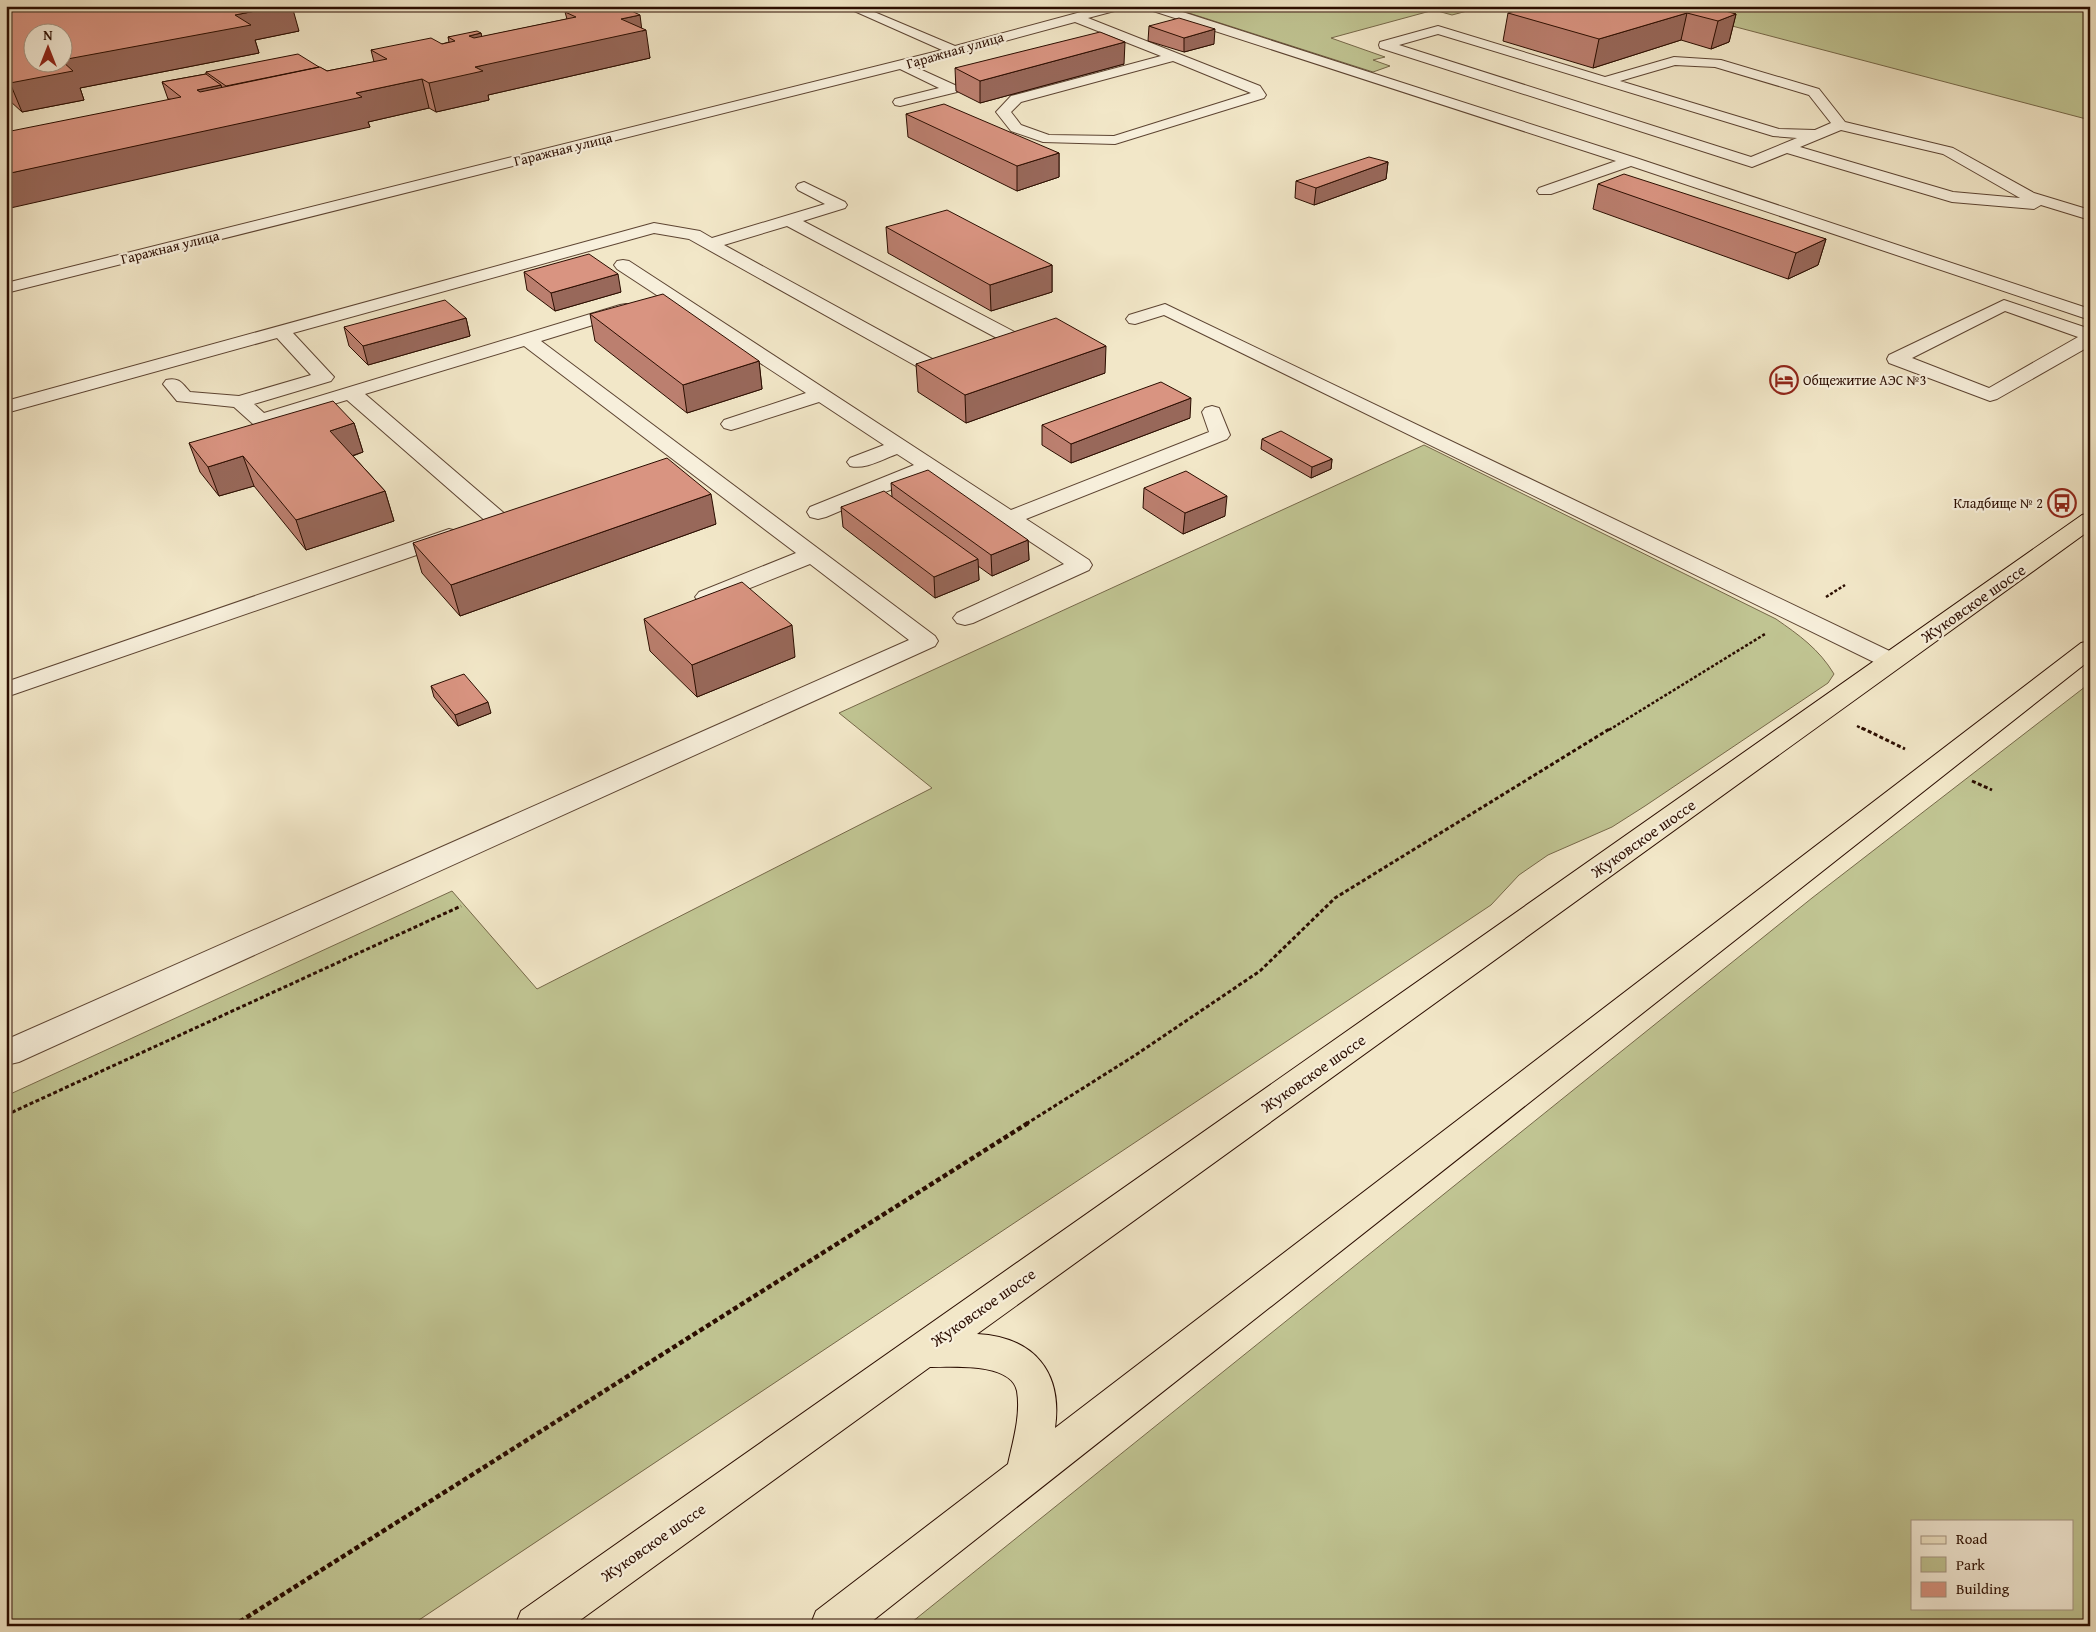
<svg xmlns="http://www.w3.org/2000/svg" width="2096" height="1632" font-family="'Gentium Book Plus',serif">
  <rect width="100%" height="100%" fill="#f2e7c8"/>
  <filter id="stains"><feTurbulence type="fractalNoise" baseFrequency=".004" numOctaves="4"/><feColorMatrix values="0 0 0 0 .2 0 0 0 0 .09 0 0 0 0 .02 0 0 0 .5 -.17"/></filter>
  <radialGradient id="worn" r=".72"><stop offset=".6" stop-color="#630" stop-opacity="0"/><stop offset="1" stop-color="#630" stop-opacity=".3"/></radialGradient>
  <path fill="#c0c492" stroke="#766849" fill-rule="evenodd" d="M1167,6H1486L1452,15L1434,10L1331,38L1385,57L1373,60L1390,66L1373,72Z
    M1656,6H2090V120Z
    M1424,445L1776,619C1799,635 1819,649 1834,674L1828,683L1645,806L1612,827L1548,855L1519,875L1491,905L410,1626H6V1096L452,891L537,989L932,788L839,713Z
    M2090,683V1626H907L1812,898ZM1912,1521H2072V1608H1912Z"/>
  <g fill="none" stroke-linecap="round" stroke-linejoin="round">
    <defs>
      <path id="minor" d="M843,6H860L955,46L1103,6H1124L1122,9L1088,18L1260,86L1266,95L1264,98L1115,144L1043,142L1011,131L996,112L1011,96L1161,56L1075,22L913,66L957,86L959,89L957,92L900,106L895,105L893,102L895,99L939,88L900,69L6,293V283L942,50ZM1173,61L1251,93L1114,136L1049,135L1021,125L1011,112L1021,102Z
        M1145,6H1164L1636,158L2090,309V320L1631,166L1551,194H1539L1537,191L1539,188L1616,161L1147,9Z
        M1438,26L1605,77L1674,57L1721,60L1819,89L1845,122L1953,148L2034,193L2090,210V220L2041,205L2034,209L1952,202L1787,153L1752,167L1380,48L1379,45L1380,42ZM1438,34L1773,136L1797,138L1751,157L1399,45ZM1675,65L1715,67L1809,95L1831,123L1815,130L1779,129L1620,81ZM1841,130L1943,154L2020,198L1953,192L1800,147Z
        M804,182L845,202L847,205L845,208L803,221L1024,337L1026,341L1024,345L1017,347L1010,345L787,226L724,245L934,360L958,353L965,355L967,359C961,368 936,374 925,371L689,239L654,233L293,333L334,377L331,381L254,404L264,413L620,305L626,304L632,305L635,309L632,313L541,341L935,636L938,641L935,646L19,1062L6,1065V1037L10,1038L909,640L810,564L715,602L707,604L699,602L695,597L699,592L796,553L524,346L365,394L505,514L508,519L505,524L497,526L489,524L347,400L260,426L253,424L234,407L177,401L163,384L166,380C179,377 182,383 190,392L239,396L311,375L277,338L6,413V401L654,223L700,231L712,238L825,204L798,190L796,187L798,184Z
        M623,260L629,261L1011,510L1209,432L1202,412L1205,408L1212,406L1219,408L1230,435L1227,439L1026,519L1089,560L1092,565L1089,570L973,623L965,625L957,623L953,618L957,613L1064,564L928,474L826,517L818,519L810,517L807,512L810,507L914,465L897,454C883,459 865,470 850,466L847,462L850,458L884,445L819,402L738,428L731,430L724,428L721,424L724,420L806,393L617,269L614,265L617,261Z
        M2004,300L2090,329V346L1997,399L1990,401L1889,363L1887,359L1889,355ZM2005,311L2078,337L1989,388L1912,358Z
        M1165,304L1900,656L1903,661L1900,666L1891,668L1882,666L1164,315L1135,324L1129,323L1126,319L1129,315Z
        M449,529L457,531L460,536L457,541L6,697V682Z"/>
      <path id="major" d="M2090,513V530L977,1334C1034,1337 1063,1372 1055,1428L2081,643L2090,641V660L866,1626H810L816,1611L1008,1464C1013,1441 1021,1415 1017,1391C1011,1362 952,1367 930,1367L572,1626H515L521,1611L2082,515Z"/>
    </defs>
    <use href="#minor" stroke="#5d4432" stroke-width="2"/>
    <use href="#major" stroke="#2b0d00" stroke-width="2"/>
    <path stroke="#2b0d00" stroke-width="2.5" stroke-dasharray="3 2" stroke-linecap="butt" d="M1826,597L1845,585
      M1857,726L1865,730
      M1609,730L1765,634"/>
    <path stroke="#2b0d00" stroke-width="3" stroke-dasharray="4 2.5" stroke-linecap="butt" d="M1862,728L1905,749
      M1972,781L1992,790
      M6,1115L461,906
      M1026,1124L1134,1056L1260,971L1335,898L1611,728"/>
    <path stroke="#2b0d00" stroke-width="4.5" stroke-dasharray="5 3" stroke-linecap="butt" d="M233,1626L1028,1123"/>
    <use href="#minor" fill="#f7efdb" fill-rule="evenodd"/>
    <use href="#major" fill="#f2e7c8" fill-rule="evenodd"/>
  </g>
  <path fill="#bb7f6f" stroke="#2b0d00" d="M6,6L299,31L255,40L259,53L80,88L84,100L22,112L10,101H6Z
    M1532,6L1736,14L1729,42L1711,49L1681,40L1593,68L1503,41L1508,13Z
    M565,12L642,28L650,58L488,95L489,100L436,112L429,108L368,122L370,127L168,99L162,82L206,74V72L319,67L327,71L374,62L371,50L442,44L449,42L448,37L481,33V37L567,19Z
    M1149,26L1214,44L1184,52L1148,41Z
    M1124,64L980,103L956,91L955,68Z
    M906,114L1059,153V177L1017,191L908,137Z
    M1388,162L1386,179L1314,205L1295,198L1296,181Z
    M1598,184L1826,239L1818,265L1788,279L1593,209Z
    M886,227L1052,265V292L991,311L888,253Z
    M524,272L621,292L555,311L527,290Z
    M590,314L759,361L762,389L687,413L595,341Z
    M466,318L470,336L368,365L349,346L344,327Z
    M916,364L1105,373L966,423L918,392Z
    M1190,418L1071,463L1042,445V425Z
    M354,423L363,452L353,456L385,491L394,521L306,550L254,486L219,496L200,472L189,443Z
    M1262,439L1332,459L1331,469L1311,478L1261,449Z
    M891,483L1028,540L1029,560L992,576L978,566L979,580L935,598L843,527L841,507L892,497Z
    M1144,488L1225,516L1183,534L1143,508Z
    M716,524L460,616L422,573L413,543Z
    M644,619L795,657L697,697L650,651Z
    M431,686L491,713L458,726L434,697Z"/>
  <path fill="#98685a" stroke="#2b0d00" d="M281,6H292L299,31L255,40L259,53L80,88L84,100L22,112L10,83L62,62V60L235,15Z
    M1687,13L1681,40L1593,68L1599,39Z
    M1736,14L1729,42L1711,49L1718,21Z
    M640,15L642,31L646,30L650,58L488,95L489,100L436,112L429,83L621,19Z
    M1215,29L1214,44L1184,52V38Z
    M481,33L487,61L469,36Z
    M1125,42L1124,64L980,103V81Z
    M422,79L429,108L368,122L370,127L6,209V174L356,93Z
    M221,85L230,115L197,90Z
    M6,92L10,101H6Z
    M1059,153V177L1017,191V166Z
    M1388,162L1386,179L1314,205L1316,188Z
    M1826,239L1818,265L1788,279L1796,253Z
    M1052,265V292L991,311L990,285Z
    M618,274L621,292L555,311L551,293Z
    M466,318L470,336L368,365L363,346Z
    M1106,346L1105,373L966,423L965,395Z
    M759,361L762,389L687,413L683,385Z
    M1191,398L1190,418L1071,463V444Z
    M354,423L363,452L339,460L330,431Z
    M243,456L254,486L219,496L208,467Z
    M1332,459L1331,469L1311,478L1312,467Z
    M385,491L394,521L306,550L296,520Z
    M711,494L716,524L460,616L451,585Z
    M1227,496L1225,516L1183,534L1185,513Z
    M1028,540L1029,560L992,576L991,555Z
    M978,559L979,580L935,598L934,577Z
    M792,625L795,657L697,697L692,665Z
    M488,702L491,713L458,726L455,715Z"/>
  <path fill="#d99481" stroke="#2b0d00" d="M6,6H281L235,15L251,25L62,60V32H32V62H62V61L73,71L10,83L6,79Z
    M594,6H621L640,15L621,19L646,30L475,67L483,71L429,83L422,79L356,93L362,97L6,174V132L181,97L162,82L206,74L221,85L197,90L200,92L320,67L327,71L387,59L371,50L431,38L442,44L455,41L448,37L477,31L481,33L469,36L474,38L576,17L565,12Z
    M1532,6H1707L1736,14L1718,21L1687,13L1599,39L1508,13Z
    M1179,18L1215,29L1184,38L1149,26Z
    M1100,32L1125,42L980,81L955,68Z
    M298,54L319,67L226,86L206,72Z
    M944,104L1059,153L1017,166L906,114Z
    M1369,157L1388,162L1316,188L1296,181Z
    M1624,174L1826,239L1796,253L1598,184Z
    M947,210L1052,265L990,285L886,227Z
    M589,254L618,274L551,293L524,272Z
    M663,294L759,361L683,385L590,314Z
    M445,300L466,318L363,346L344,327Z
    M1056,318L1106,346L965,395L916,364Z
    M1161,382L1191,398L1071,444L1042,425Z
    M333,401L354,423L330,431L385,491L296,520L243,456L208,467L189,443Z
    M1281,431L1332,459L1312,467L1262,439Z
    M667,458L711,494L451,585L413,543Z
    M928,470L1028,540L991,555L891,483Z
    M1186,471L1227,496L1185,513L1144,488Z
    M884,491L978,559L934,577L841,507Z
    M742,582L792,625L692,665L644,619Z
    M464,674L488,702L455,715L431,686Z"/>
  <defs>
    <symbol id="hotel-ring" viewBox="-11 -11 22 22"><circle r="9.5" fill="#f7efdb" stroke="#8f2418" stroke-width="1.5"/><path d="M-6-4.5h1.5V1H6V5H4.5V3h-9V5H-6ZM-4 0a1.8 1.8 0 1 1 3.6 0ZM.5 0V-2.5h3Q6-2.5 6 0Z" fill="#8f2418"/></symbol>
    <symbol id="bus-ring" viewBox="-11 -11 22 22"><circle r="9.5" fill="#f7efdb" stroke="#8f2418" stroke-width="1.5"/><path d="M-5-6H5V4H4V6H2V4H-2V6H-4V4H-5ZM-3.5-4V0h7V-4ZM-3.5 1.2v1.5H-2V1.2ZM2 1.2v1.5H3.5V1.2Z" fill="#8f2418"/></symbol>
  </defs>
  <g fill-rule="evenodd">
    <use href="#hotel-ring" x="1768" y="364" width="32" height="32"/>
    <use href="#bus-ring" x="2046" y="487" width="32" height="32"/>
  </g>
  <g text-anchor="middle" stroke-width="4.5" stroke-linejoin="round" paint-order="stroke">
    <g font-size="14" fill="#2b0d00" stroke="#f7efdb">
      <text transform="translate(955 50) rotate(-16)" y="5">Гаражная улица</text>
      <text transform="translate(563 149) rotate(-14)" y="5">Гаражная улица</text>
      <text transform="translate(170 247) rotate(-14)" y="5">Гаражная улица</text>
    </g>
    <g font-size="14" fill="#2b0d00" stroke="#f7efdb" text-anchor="start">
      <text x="1803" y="385">Общежитие АЭС №3</text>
      <text x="2043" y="508" text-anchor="end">Кладбище № 2</text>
    </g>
    <g font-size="16" fill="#2b0d00" stroke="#f7efdb">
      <text transform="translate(1973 603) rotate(-35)" y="6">Жуковское шоссе</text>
      <text transform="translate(1643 838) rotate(-35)" y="6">Жуковское шоссе</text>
      <text transform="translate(1313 1073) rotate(-35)" y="6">Жуковское шоссе</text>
      <text transform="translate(983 1307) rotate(-35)" y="6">Жуковское шоссе</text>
      <text transform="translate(653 1542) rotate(-35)" y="6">Жуковское шоссе</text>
    </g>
  </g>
  <rect width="2096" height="1632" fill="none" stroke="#f2e7c8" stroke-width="25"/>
  <rect x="8" y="8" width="2081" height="1617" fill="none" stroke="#2b0d00" stroke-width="2.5"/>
  <rect x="12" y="12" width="2071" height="1607" fill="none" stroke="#2b0d00"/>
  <rect x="1911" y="1520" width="162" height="90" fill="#f7efdb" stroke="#a59583"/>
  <rect x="1921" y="1536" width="25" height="8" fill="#f2e7c8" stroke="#a59583"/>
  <text x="1956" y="1544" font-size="15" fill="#2b0d00">Road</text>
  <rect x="1921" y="1557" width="25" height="15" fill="#c0c492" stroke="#a59583"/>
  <text x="1956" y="1570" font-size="15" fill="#2b0d00">Park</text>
  <rect x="1921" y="1582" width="25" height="15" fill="#d99481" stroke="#a59583"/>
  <text x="1956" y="1594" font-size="15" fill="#2b0d00">Building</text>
  <g transform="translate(48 48)"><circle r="24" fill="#f7efdb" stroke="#a59583"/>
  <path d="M0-4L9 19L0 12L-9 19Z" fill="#8f2418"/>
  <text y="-8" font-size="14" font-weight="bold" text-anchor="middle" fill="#2b0d00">N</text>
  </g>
  <rect width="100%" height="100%" filter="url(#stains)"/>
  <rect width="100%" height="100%" fill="url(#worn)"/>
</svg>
